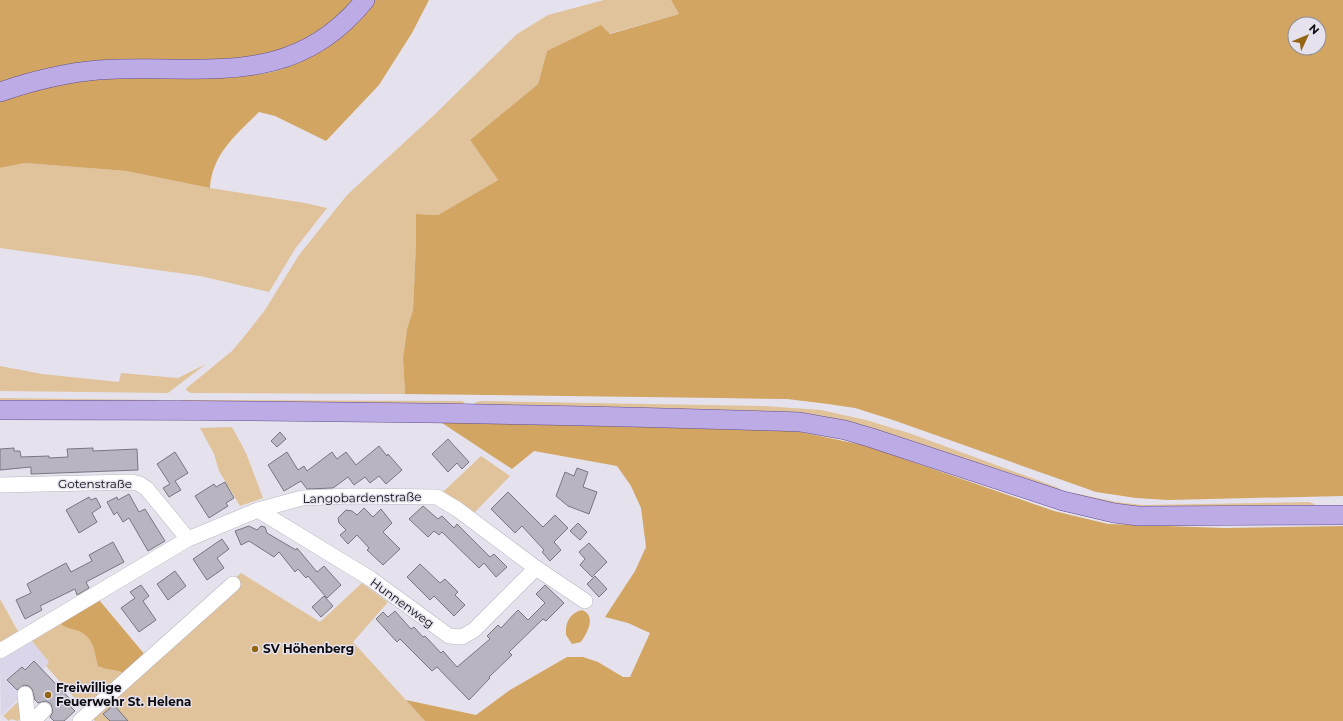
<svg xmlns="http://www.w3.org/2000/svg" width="1343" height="721" font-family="Montserrat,sans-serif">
  <rect width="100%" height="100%" fill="#e5e2ee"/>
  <path fill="#dad5e9" d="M32,641L50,662L32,678L36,682L1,716L0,658Z"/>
  <path fill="#e0c39a" d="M604,0H671L679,14L547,51L538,84L470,140L498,180L438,215L416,214V243L413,310L407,329L403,358L405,394L191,393L187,391L186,389L188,387L232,351L247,333L265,310L299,255L347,195L433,116L517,34L548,15Z
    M25,163L126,171L210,188L305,203L327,208L295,249L269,292L200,276L0,248V168Z
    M206,364L168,393L0,391V366L42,374L119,382L121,373L178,378Z
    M0,398L157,400L161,402L0,403Z
    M183,400L462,401L464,402L465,405L178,402Z
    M482,401L764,406L821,410L866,420L909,433L1059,488L1061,491L873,429L474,405L476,402Z
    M232,427L246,453L263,498L240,506L219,471L214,454L200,428Z
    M481,456L510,476L474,513L443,492Z
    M1074,493L1116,502L1143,505L1309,502L1315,504L1312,506L1135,508L1072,494Z
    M241,573L320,622L362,583L388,602L353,642L425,721H95L46,666L49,662L32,641L99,600L145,655Z
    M0,599L19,633L0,644Z
    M21,699L22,716L18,721L11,719L9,721L3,716Z"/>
  <path fill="#d2a562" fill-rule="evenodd" d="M0,0H356L328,28L287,48L251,59L90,63L57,66L0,85Z
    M375,0H429L412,33L379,85L326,141L275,116L259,112C236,135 212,154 210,188L126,171L25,163L0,168V102C31,92 64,80 97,78C133,76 170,77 206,77C229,76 253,77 276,71C300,64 323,51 342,35C354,25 368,14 375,0Z
    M671,0H1343V496L1168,500L1136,498L1096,492L893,420L855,408L828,404L787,399L719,398L405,394L403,358L407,329L413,310L416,243V214L438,215L498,180L470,140L538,84L547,51L601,25L610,34L679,14ZM1295,24H1319V48H1295Z
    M439,421L796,431L867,446L1054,511L1108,524L1225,528L1343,526V721H425L406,700L476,715L510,690L567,657H583L598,662L623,677H630L650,633L628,623L605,617L635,571L646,547L641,508L631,486L617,466L534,451L512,469Z
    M99,600L145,655L124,673C115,669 107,670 98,666C94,651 95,639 79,631C73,629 66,628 61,624Z
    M582,610C597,616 587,633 581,642L572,644L566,635C565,622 570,613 582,610Z"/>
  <path fill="#b8b5c1" stroke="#797681" d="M280,432L286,439L277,447L271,441Z
    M448,439L469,462L462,469L457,463L448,472L432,454Z
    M379,446L387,456L388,454L402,470L386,484L379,476L370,483L365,477L354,485L348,477L333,488L307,489L301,481L284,491L268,465L287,452L298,470L304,466L307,471L332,452L337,459L346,452L356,465Z
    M14,448V451H20L21,457L49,456V458L68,457L67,449L93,448V451L137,449L138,470L31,474V467L0,470V449Z
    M175,452L188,473L175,481L181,490L169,497L163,488L170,484L157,464Z
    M577,468L588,472L583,487L597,492L589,514L568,506L556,496L565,472L574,476Z
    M225,482L234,498L226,503L228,506L209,518L195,496L214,484L216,487Z
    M508,492L543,527L555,515L568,528L554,542L561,550L550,561L542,552L544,550L522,526L515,533L491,509Z
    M129,494L139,512L145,509L165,541L148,551L129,518L123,522L117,512L114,515L107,502L117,497L118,500Z
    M89,497L91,500L96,498L101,507L92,513L97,522L79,533L66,510Z
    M423,506L438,519L442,516L454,528L457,524L490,557L494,554L507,567L496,577L484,563L479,568L442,532L439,535L434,531L428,537L409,519Z
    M364,508L373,517L381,509L392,523L383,532L400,549L383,565L367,550L369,548L357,535L348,544L340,535L346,530L339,523L338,518L346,510L352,511L357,515Z
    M578,523L587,532L580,540L570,531Z
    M249,526L257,530L261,526L265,527L267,533L296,550L297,548L317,572L324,566L341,585L327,598L308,576L306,578L298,569L295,572L279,552L274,557L249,541L241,545L235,531Z
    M222,539L229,549L217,558L224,568L207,580L193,559Z
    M113,542L124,562L86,582L89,588L77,595L75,589L40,606L42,610L25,619L16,600L31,593L27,584L66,563L71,572L92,561L89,555Z
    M589,543L607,562L592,577L580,565L585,559L579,552Z
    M420,564L440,583L445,579L458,592L455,595L465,605L454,616L434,596L430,600L407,577Z
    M175,571L186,586L168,600L157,584Z
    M595,576L607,589L599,597L587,584Z
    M141,585L149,596L143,601L156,620L139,632L121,608L135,598L130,592Z
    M545,585L564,603L546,621L543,619L509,652L512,655L489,677L490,678L469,700L437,667L432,671L400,639L397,642L376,619L383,612L388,617L395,611L411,629L414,627L423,637L425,636L441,653L443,651L457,667L490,639L487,636L498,625L501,628L518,610L528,620L545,603L536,594Z
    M324,596L333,606L321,617L312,607Z
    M34,661L70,699L66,702L75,711L64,721H54L50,717L53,712L51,704L46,701L38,703L35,700L32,689L29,686L24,685L17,690L7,680L22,667L25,670Z
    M114,705L128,721H110L103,714Z"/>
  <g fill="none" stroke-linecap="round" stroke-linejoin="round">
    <defs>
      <path id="minor" d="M0,485L132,482L140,484L147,489L188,539
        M258,510L371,579L449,636L462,637L474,630L536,568
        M0,651L188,539L258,510L302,498L350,496L437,497L457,509L536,568L585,601
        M25,694L28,721
        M33,721L44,710
        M80,721L233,584"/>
      <path id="major" d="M0,92C32,81 64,73 98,70C200,63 291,92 365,0
        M0,410C267,410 533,413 800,422L845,430L872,438L1063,501L1114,513L1138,516L1343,515"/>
    </defs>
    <use href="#minor" stroke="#b8b5c1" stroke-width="16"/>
    <use href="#major" stroke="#624f8e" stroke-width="20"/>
    <use href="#minor" stroke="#fff" stroke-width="15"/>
    <use href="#major" stroke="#bdabe5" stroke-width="19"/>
  </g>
  <g fill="#946613" stroke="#e5e2ee" stroke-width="1.5">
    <circle cx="255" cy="649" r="4"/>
    <circle cx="48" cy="695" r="4"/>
  </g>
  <g text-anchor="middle" stroke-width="3" stroke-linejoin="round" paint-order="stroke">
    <g font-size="12" fill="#0c0b0e" stroke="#e5e2ee">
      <text x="95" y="488">Gotenstraße</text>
      <text transform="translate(362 498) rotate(-1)" y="4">Langobardenstraße</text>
      <text transform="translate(402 603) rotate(36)" y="4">Hunnenweg</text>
    </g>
    <g font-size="12" font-weight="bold" fill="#0c0b0e" stroke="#e5e2ee" text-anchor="start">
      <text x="263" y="653">SV Höhenberg</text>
      <text x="56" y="692">Freiwillige<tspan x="56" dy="14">Feuerwehr St. Helena</tspan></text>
    </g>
  </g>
  <g transform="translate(1307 36) rotate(46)"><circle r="19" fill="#e5e2ee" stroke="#8e8c94"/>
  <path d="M0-3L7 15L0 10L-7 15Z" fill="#946613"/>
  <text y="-6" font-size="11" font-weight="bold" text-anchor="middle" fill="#0c0b0e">N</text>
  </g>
</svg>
